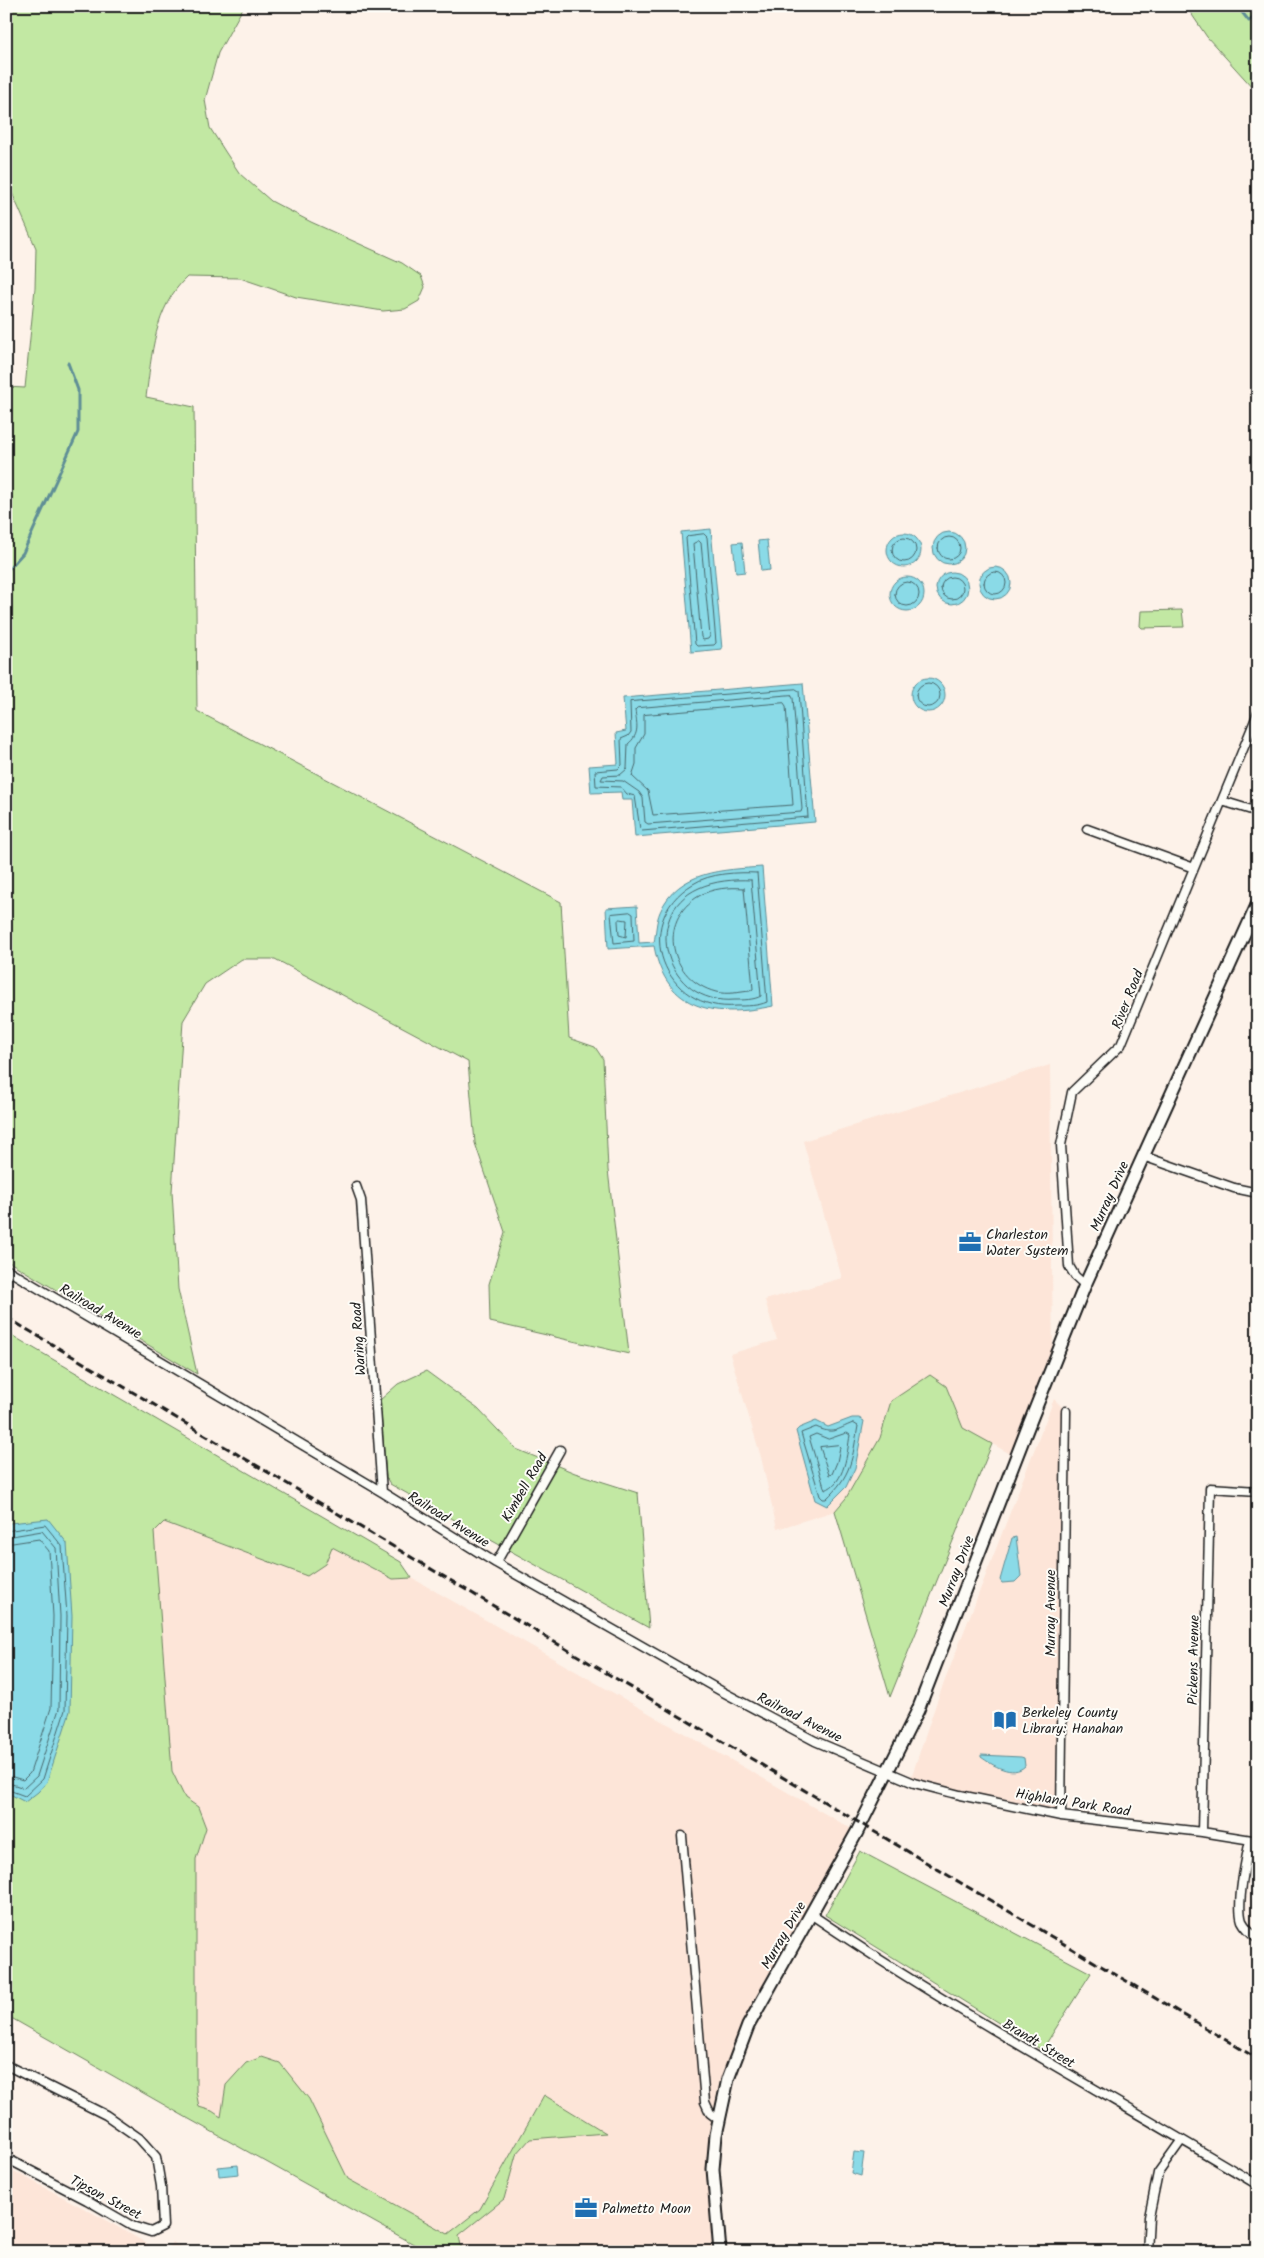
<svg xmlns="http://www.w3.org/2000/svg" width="1264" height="2258" font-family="Kalam,sans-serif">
  <rect width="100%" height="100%" fill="#fdf2e9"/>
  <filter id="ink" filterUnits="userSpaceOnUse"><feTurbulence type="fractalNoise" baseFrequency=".02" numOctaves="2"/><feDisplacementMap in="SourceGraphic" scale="10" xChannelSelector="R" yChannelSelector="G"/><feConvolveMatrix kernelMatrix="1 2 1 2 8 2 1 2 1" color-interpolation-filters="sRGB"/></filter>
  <g filter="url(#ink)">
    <path fill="#fde5d8" d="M1050,1065L1053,1364L1016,1457L963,1428L946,1386L891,1401L880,1438L846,1498L835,1511L777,1529L761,1457L730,1354L777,1340L765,1300L842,1278L803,1141Z
      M1054,1399L1066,1411L1061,1816L910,1781L937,1701Z
      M164,1522L307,1576L325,1564L331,1547L393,1579L412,1578L857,1832L748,2026L716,2135L720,2252H462L459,2235L504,2199L516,2155L530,2139L605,2133L544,2095L480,2209L448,2235L348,2179L309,2099L226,2085L221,2117L212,2111L199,2107L196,2091V1859L206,1828L198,1807L185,1799L172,1771L153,1532Z
      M6,2167L91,2212L162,2252H6Z
      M172,2242L191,2252H167Z"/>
    <path fill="#c2e8a3" stroke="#6f8260" d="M6,6H244L218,53L205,100L210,128L226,153L240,174L271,201L311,222L402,263L421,276L425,287L419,301L405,309L383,311L296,297L240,278L187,277C154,308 152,354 146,397L194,407L197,711L561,902L569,1038L595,1047L603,1059L608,1170L629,1354L490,1322L489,1284L505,1232L475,1143L468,1062L275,959H242L205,984L183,1021L172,1192L178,1289L197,1374L6,1260V387L25,388L35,288L36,248L6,179Z
      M1186,6H1258V91L1254,89L1207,37Z
      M1182,610L1184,627L1142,628L1140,626L1141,611Z
      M6,1332L401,1562L412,1578L393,1579L332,1547L325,1564L307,1576L164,1522L154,1532L172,1771L185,1798L198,1807L206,1828L196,1859V2091L199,2107L212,2111L221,2117L226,2085L246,2063L262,2057L280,2063L309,2099L348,2179L448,2234L480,2209L544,2095L606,2133L530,2139L516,2155L504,2199L459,2235L462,2252H428L189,2119L6,2015Z
      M426,1371L478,1409L516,1449L575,1473L638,1493L649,1628L390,1484L386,1477L380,1400L398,1384Z
      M930,1375L946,1386L963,1428L992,1444L890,1697L835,1511L846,1498L880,1438L891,1401Z
      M860,1851L1091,1973L1042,2050L825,1915Z"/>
    <path fill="#8adae7" stroke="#5e8e96" d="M711,529L722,649L691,652L681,532Z
      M933 548a16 16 0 1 1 32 0a16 16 0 1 1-32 0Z
      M887 550a17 17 0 1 1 34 0a17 17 0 1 1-34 0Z
      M767,540L770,570L761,571L758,541Z
      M742,542L745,572L736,573L733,543Z
      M979 583a16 16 0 1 1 32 0a16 16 0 1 1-32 0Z
      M936 588a16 16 0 1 1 32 0a16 16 0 1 1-32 0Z
      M890 594a17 17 0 1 1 34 0a17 17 0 1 1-34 0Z
      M911 695a17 17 0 1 1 34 0a17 17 0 1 1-34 0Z
      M803,683L815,822L635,837L632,800H622L621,792L591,793L589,766L618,764L616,733L626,731L623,698Z
      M762,867L773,1006C717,1018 666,1012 654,946L608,949L606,908L637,906L639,943L654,942C656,933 656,921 660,912C678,870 724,870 762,867Z
      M852,1418H859L864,1421L855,1468L846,1487L827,1506L815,1500L796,1431L799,1428L816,1421L828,1427Z
      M48,1519L67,1543L72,1616L70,1711L47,1782L38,1792L25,1802L6,1792V1528L10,1523Z
      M1016,1537L1021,1576L1015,1582L1002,1583L1000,1580L1012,1538Z
      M981,1755L1021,1757L1024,1758L1025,1766C1013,1778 992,1765 981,1757Z
      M854,2152L864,2153L861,2176L851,2173Z
      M238,2165L239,2174L219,2176L218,2167Z"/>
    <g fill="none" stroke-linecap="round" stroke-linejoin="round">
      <path stroke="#48686d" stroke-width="1" d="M704,534L707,537L716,643L714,645L697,646L695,644L686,538L688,536Z
        M938 548a11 11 0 1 1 22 0a11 11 0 1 1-22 0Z
        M892 550a12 12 0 1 1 24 0a12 12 0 1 1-24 0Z
        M699,541L701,543L710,636L708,639L703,640L701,637L693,544Z
        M984 583a11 11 0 1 1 22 0a11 11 0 1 1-22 0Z
        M941 588a11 11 0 1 1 22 0a11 11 0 1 1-22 0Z
        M895 594a12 12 0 1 1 24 0a12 12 0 1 1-24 0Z
        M916 695a12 12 0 1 1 24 0a12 12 0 1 1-24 0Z
        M796,689L799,691L808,817L642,831L640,829L635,796L627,794L621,787L596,786L595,771L618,769L622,765L621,739L628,736L631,732L630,702Z
        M791,695L793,698L802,809L801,812L648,824L645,822L643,798L639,792L623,781L601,780L603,776L620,775L627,769L628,744C640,734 637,725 635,710L637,708Z
        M784,703L786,706L793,805L653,815L648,791L632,776L636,764V748L644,734V715Z
        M757,873L767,1002C758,1006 747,1006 737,1006C664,1013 629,922 693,884C710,873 737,872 757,873Z
        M751,880L761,996C754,1000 743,1000 735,1000C665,1006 640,914 699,888C714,881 734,879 751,880Z
        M744,888L753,989L750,991C740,992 727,995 716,992C670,980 656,921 699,896C712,888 730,887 744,888Z
        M630,912L633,914L634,941L614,943L611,914Z
        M620,919L627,920L626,937L619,935L618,921Z
        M853,1423L858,1426C852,1459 852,1475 826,1499H823L820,1496L801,1433L816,1427C834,1435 835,1430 853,1423Z
        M847,1433L850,1435C847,1453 845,1483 825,1490L809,1437L816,1434L828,1439Z
        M838,1445L840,1447L837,1462L832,1474L829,1475L820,1447Z
        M6,1531L45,1525L62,1546L67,1616L65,1710L43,1779L25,1796L6,1789
        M6,1537L42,1531L56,1548L60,1616L59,1709L37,1776L24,1788L6,1782
        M6,1544L39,1539L49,1551L53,1616L51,1708L30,1773L23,1780L6,1775"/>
      <path stroke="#5e8e96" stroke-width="3" d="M1237,6L1249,21L1258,13
        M6,572L23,553L78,432V390L68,363"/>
      <defs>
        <path id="street" d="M1222,801L1258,812
          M1087,829L1194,868
          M1143,1156L1234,1188L1258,1193
          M356,1186L361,1200L382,1492
          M6,1269L382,1492L496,1563L721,1691L815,1741L914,1783L960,1795L1061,1816L1202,1832L1258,1841
          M1085,1285L1075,1276L1069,1266L1061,1145L1072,1092L1121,1045L1258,713
          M496,1563L560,1450
          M1061,1816L1066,1411
          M1202,1832L1210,1488L1258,1491
          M682,1836L705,2102L710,2113L718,2119
          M1250,1840C1246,1859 1236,1904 1242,1921C1246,1929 1251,1933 1258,1938
          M812,1915C956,2013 1109,2095 1258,2185
          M6,2065L106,2115L139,2138L156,2157L161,2186L163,2226L151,2232L132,2226L87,2200L6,2158
          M1147,2252L1149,2217L1158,2173L1181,2141"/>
        <path id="secondary" d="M720,2252L713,2169L716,2135L728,2079L748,2026L857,1832L918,1710L1028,1427L1085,1285L1258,903"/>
      </defs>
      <use href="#street" stroke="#1c1c1c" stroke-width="11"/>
      <use href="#secondary" stroke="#1c1c1c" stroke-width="15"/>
      <use href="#street" stroke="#fdfcf7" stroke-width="8"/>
      <use href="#secondary" stroke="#fdfcf7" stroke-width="11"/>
      <path stroke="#1c1c1c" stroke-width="3" stroke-dasharray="8 4" stroke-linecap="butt" d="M6,1317L1258,2059"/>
    </g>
  </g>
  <defs>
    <symbol id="office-bare" viewBox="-9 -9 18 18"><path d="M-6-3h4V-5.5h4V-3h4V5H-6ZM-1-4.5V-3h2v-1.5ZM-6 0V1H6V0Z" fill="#1f6fb2" stroke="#fdfcf7" stroke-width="2.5" paint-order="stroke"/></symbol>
    <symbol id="library-bare" viewBox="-9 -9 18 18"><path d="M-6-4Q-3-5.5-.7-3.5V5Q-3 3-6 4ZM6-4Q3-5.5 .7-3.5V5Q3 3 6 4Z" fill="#1f6fb2" stroke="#fdfcf7" stroke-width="2.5" paint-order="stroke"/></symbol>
  </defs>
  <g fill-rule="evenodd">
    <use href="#office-bare" x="954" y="1226" width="32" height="32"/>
    <use href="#library-bare" x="989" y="1704" width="32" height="32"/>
    <use href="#office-bare" x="570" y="2192" width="32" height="32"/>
  </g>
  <g text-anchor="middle" stroke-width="4" stroke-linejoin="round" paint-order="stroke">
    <g font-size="14" fill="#1c1c1c" stroke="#fdfcf7">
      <text transform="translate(1127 999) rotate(-68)" y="5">River Road</text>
      <text transform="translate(1109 1196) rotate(-66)" y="5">Murray Drive</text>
      <text transform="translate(101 1311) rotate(31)" y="5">Railroad Avenue</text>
      <text transform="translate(358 1339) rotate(-94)" y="5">Waring Road</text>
      <text transform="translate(524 1487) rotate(-60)" y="5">Kimbell Road</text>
      <text transform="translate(449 1519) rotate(32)" y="5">Railroad Avenue</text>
      <text transform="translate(956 1571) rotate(-69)" y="5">Murray Drive</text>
      <text transform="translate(1050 1613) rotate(-90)" y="5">Murray Avenue</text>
      <text transform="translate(1193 1660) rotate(-89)" y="5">Pickens Avenue</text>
      <text transform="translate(800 1717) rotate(27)" y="5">Railroad Avenue</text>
      <text transform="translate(1073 1802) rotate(9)" y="5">Highland Park Road</text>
      <text transform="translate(783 1935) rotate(-60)" y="5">Murray Drive</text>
      <text transform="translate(1039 2043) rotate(31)" y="5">Brandt Street</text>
      <text transform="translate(106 2197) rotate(28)" y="5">Tipson Street</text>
    </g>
    <g font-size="14" fill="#1c1c1c" stroke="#fdfcf7" text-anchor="start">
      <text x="986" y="1239">Charleston<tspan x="986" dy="16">Water System</tspan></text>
      <text x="1022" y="1717">Berkeley County<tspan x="1022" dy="16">Library: Hanahan</tspan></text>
      <text x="602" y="2213">Palmetto Moon</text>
    </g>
  </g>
  <rect width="1264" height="2258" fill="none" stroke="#fdfcf7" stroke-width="25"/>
  <rect x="12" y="12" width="1239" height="2233" fill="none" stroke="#1c1c1c" stroke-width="2" filter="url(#ink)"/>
</svg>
